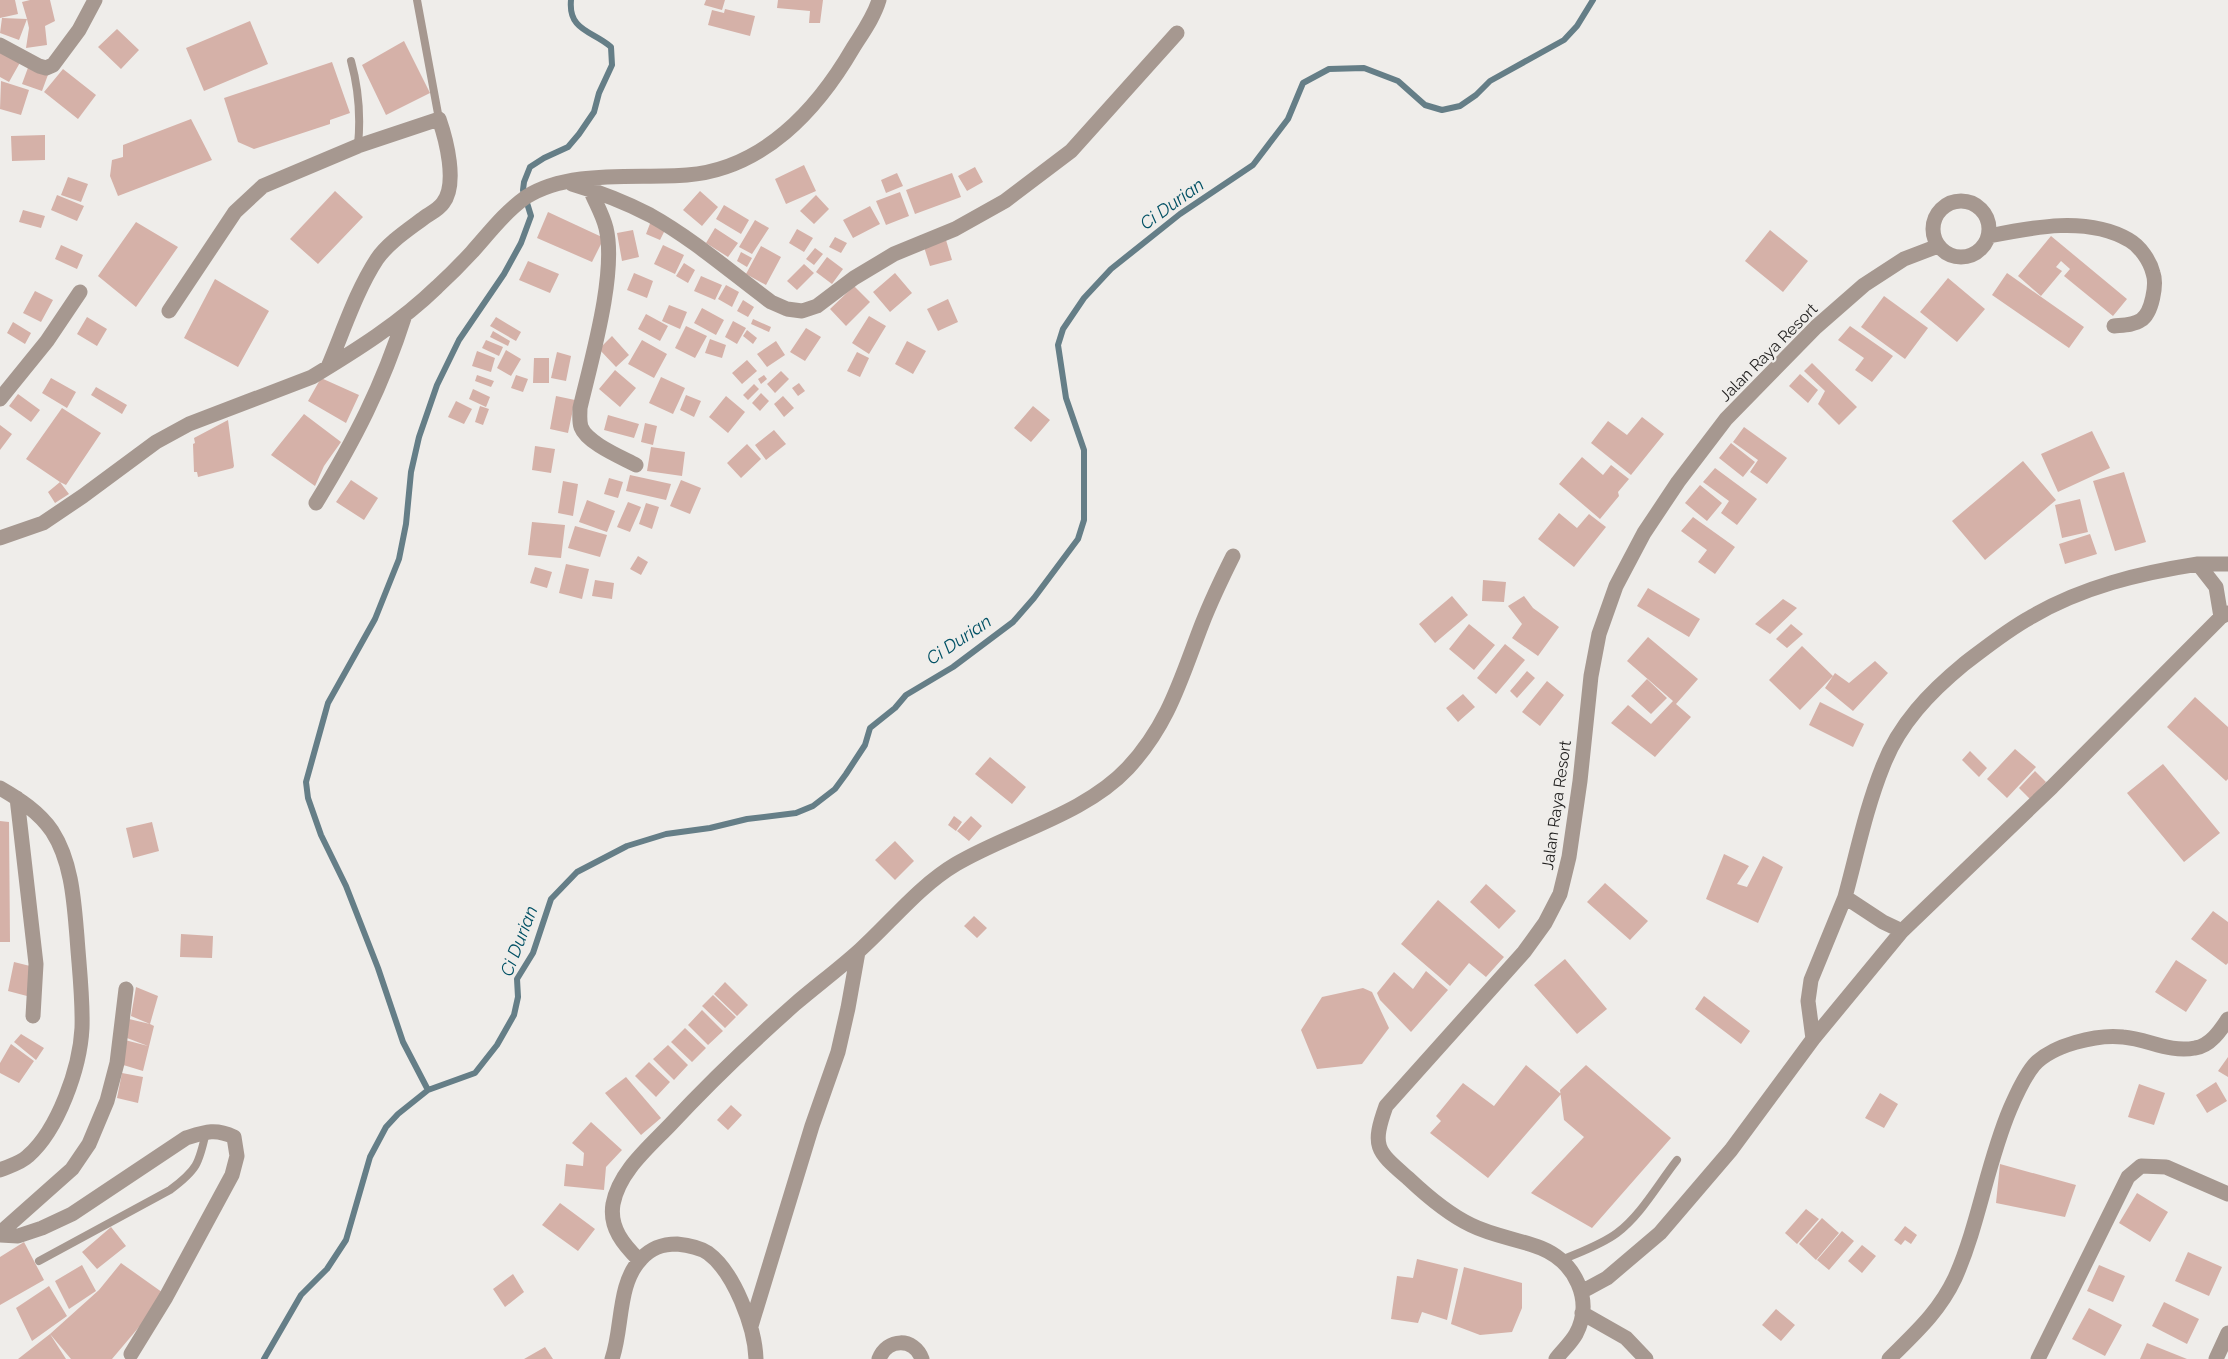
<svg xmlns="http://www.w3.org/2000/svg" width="2228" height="1359" font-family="Raleway,sans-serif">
  <rect width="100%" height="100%" fill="#efedea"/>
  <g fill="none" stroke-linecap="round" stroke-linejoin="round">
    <path stroke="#657e87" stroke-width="6" d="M428,1090L403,1042L378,968L346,886L321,835L308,798L306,782L328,703L375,619L399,559L406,524L411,472L419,437L437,385L459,340L504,274L521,243L531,216L523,190L524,182L530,167L544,158L568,147L579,134L594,112L599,93L612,65L611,47C593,31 568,31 571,0
      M264,1359L301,1295L327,1269L346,1240L370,1157L386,1127L398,1114L428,1090L475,1073L497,1045L514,1015L518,997L517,979L533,953L551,899L577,872L627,846L666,834L710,828L747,819L796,813L813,806L835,789L846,774L865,745L870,728L895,708L906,695L953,667L1013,622L1034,598L1078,539L1084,520V450L1066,398L1058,345L1063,329L1084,298L1111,269L1180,214L1253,165L1288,119L1303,83L1329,69L1364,68L1398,81L1425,105L1442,110L1460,106L1476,95L1490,81L1564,40L1577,26L1593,0"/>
  </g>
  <path fill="#d5b1a8" d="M0,0H15L18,14L0,18Z
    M30,0H50L55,21L45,26L47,45L26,48L29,28L27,19L19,40L0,33L2,18L27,19L22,2Z
    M706,0H725L722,10L704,5Z
    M778,0H823L820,23H809L810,11L777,8Z
    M725,9L755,16L750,36L708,25L712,10L724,13Z
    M250,21L268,64L204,91L186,48Z
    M117,29L139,50L121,69L98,47Z
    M404,41L430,93L386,115L362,65Z
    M0,47L22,59L9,82L0,77Z
    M332,62L350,113L330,120V124L254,149L238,142L224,98Z
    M29,65L49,72L42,91L22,84Z
    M63,69L96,95L78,119L44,92Z
    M1,81L29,90L21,115L0,109Z
    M191,119L212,160L118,196L110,176L112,160L123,157V145Z
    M45,135V160L12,161L11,136Z
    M804,165L816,191L786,204L775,179Z
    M975,167L983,182L967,191L958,176Z
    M897,173L903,186L886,193L881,180Z
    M952,173L961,197L915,214L906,190Z
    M68,177L88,184L81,202L61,195Z
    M335,191L363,217L318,264L290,239Z
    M700,191L718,207L702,226L683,210Z
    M900,192L909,216L886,225L876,201Z
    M57,195L84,206L77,221L51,210Z
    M816,195L829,209L814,224L800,211Z
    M724,205L749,220L741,234L716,219Z
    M870,206L880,224L853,238L843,220Z
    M23,210L45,216L41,228L19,222Z
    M548,212L604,238L592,262L537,238Z
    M755,220L769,228L752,254L739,247Z
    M651,221L666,228L660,240L646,234Z
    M136,222L178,247L136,307L98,276Z
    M715,228L738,243L728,257L706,243Z
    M797,229L813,238L804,252L789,243Z
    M633,230L639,257L622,261L617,233Z
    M1770,230L1808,261L1783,292L1745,261Z
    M2051,236L2127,299L2113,316L2064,276L2070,269L2061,261L2056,267L2062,271L2041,296L2018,276Z
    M835,237L847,243L841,253L829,247Z
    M946,240L952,260L930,266L924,247Z
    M61,245L83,255L77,269L55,259Z
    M663,245L684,255L675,274L654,264Z
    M761,246L781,257L766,285L746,274Z
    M815,248L823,254L814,265L806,259Z
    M741,252L752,258L747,267L737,261Z
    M827,257L843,269L832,284L816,272Z
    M528,261L559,274L550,293L519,280Z
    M684,263L695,270L688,283L676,276Z
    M804,264L814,273L797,290L787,281Z
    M634,273L653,281L647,298L627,290Z
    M895,273L912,293L890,312L873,292Z
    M2007,273L2084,327L2069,348L1992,295Z
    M701,276L722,285L715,300L694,291Z
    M1948,278L1985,309L1957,342L1920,312Z
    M215,279L269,311L238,367L184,338Z
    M726,285L739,292L732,307L718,299Z
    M854,286L870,302L846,326L830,309Z
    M35,291L53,300L41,322L23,313Z
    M1884,296L1928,328L1905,359L1861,327Z
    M948,299L958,322L938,331L927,309Z
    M743,300L754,307L748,317L737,311Z
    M669,305L687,312L680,329L662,321Z
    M702,308L724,320L716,335L694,323Z
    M646,314L668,326L660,341L638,329Z
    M869,316L886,326L869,354L852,343Z
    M87,317L107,329L97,346L77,334Z
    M496,317L521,332L516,341L490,326Z
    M753,319L771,327L769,332L751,324Z
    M733,321L746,328L737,344L725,337Z
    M13,322L31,333L25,344L7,333Z
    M686,326L707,336L695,358L675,348Z
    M1850,326L1893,356L1872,382L1855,370L1864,358L1838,340Z
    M806,328L821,337L805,361L790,352Z
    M747,330L757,338L753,344L743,336Z
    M493,331L510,341L508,346L490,337Z
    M612,336L629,355L616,367L599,349Z
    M710,339L726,345L722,358L705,353Z
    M486,340L503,347L499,356L482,348Z
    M642,340L667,354L654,378L628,364Z
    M776,341L785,355L767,367L757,354Z
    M907,341L926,351L913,374L895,364Z
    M506,350L521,359L511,376L497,368Z
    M477,351L495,358L491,372L472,366Z
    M557,352L571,356L566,381L551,378Z
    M857,352L869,358L860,377L847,371Z
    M534,358H549V383H533Z
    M747,360L757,371L742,384L732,373Z
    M1812,363L1857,407L1839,425L1818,404L1825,391L1804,371Z
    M615,370L636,388L620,407L599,389Z
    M781,371L789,379L775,393L767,384Z
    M1800,374L1818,390L1808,403L1789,386Z
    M477,375L494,381L491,387L475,381Z
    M516,375L528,379L523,392L511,388Z
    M764,375L767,379L761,384L758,379Z
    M661,377L685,388L673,414L649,403Z
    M51,378L76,392L67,408L42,393Z
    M321,378L359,395L346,423L308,401Z
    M799,383L805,391L798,396L792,388Z
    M754,384L759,389L748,400L743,395Z
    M96,387L127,405L122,414L91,395Z
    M473,389L490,397L486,407L469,399Z
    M761,393L769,401L760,411L752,403Z
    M18,394L40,410L31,422L9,406Z
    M686,395L701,401L694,417L680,410Z
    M556,396L575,400L568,433L550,429Z
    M726,396L745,412L728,433L709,417Z
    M783,396L794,408L784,417L774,404Z
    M456,401L472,409L464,424L448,417Z
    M480,406L489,409L483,425L475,422Z
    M1033,406L1050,420L1031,442L1014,428Z
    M62,408L101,433L66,485L60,482L69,494L55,503L48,492L60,482L26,459Z
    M304,414L341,442L324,466L315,486L271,455Z
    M608,415L639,424L634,438L604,430Z
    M1642,417L1664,434L1631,475L1591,443L1608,421L1627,435Z
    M228,420L234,466L233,468L198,477L197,472H194L193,444L195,443L194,438Z
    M645,423L657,426L653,445L641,442Z
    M0,425L12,434L0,450Z
    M1744,427L1787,458L1767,484L1750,472L1758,460L1733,442Z
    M774,430L786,444L766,460L755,445Z
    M2092,431L2110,468L2058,492L2041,454Z
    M1731,443L1755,462L1743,477L1719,458Z
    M747,444L761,459L741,478L727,463Z
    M535,446L555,449L551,473L532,470Z
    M651,447L685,452L682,476L647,471Z
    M1582,457L1603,475L1611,465L1629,479L1618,492L1619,496L1600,519L1559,484Z
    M2023,461L2056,500L1985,560L1952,521Z
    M1715,468L1757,499L1737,525L1721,513L1729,501L1703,482Z
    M2124,472L2146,542L2115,551L2093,481Z
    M630,475L671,484L666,500L626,491Z
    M609,478L623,482L618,498L604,494Z
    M351,480L378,498L364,520L336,502Z
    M681,480L701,488L690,514L670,506Z
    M563,481L578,484L573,516L558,513Z
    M1700,485L1722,503L1707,521L1685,503Z
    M2080,499L2088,532L2062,538L2055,505Z
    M587,500L615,511L607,532L579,522Z
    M628,502L641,507L630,532L617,527Z
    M646,503L659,507L652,529L639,524Z
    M1559,513L1577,528L1589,514L1606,527L1574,567L1538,539Z
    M1693,517L1735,547L1715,574L1698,562L1707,550L1681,531Z
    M532,522L565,525L561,558L528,555Z
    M575,526L607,535L600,557L568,548Z
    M2090,534L2097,554L2065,564L2059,544Z
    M638,556L648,562L641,575L630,569Z
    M566,564L589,569L582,599L559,593Z
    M535,567L552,572L547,588L530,583Z
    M595,580L614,583L612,599L592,596Z
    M1483,580L1506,582L1504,602L1482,601Z
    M1648,588L1700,619L1689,637L1637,606Z
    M1452,596L1468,615L1435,643L1419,624Z
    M1524,596L1533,608L1559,627L1538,656L1512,638L1522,624L1508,606Z
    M1783,599L1797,608L1770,634L1755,624Z
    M1469,624L1495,645L1474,670L1449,649Z
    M1791,624L1803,634L1787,648L1776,639Z
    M1648,637L1698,679L1676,704L1691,717L1655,757L1611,723L1628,705L1651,724L1673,701L1627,661Z
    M1505,644L1525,660L1496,694L1477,678Z
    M1802,646L1833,676L1800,710L1769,680Z
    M1875,661L1888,673L1853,711L1825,688L1835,673L1849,683Z
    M1527,671L1535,678L1517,698L1510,691Z
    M1647,679L1667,698L1651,714L1631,696Z
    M1547,681L1564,695L1540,726L1522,712Z
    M1463,694L1475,707L1458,722L1446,708Z
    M2195,697L2228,727V779L2226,781L2167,727Z
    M1820,702L1864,724L1853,747L1809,725Z
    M2015,749L2036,767L2007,798L1987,779Z
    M1970,751L1987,768L1979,777L1962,760Z
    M990,757L1026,787L1012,804L975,774Z
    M2163,764L2220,833L2184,862L2127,793Z
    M2035,771L2046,782L2030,799L2019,788Z
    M954,816L962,822L956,831L948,825Z
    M971,816L982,826L969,841L957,831Z
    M0,821L9,822L10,942H0Z
    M152,822L159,851L133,858L126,828Z
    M895,841L914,861L895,880L875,860Z
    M1724,854L1749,866L1737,884L1747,887L1763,856L1783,867L1758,923L1706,899Z
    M1605,883L1648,921L1630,940L1587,902Z
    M1486,884L1516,911L1499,929L1470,902Z
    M1438,900L1504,957L1486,977L1469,963L1450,986L1401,944Z
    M2213,911L2228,922V963L2226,965L2191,939Z
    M974,916L987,928L977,938L964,926Z
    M181,934L213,936L212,958L180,957Z
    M1565,959L1607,1009L1577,1034L1534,985Z
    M2176,960L2207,980L2186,1012L2155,992Z
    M14,962L34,967L27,996L8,991Z
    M1426,971L1448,990L1411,1032L1380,1000L1377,993L1394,972L1413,989Z
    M725,982L748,1005L737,1016L714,994Z
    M136,987L158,996L150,1024L154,1026L143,1071L120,1064L125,1040L148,1046L127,1038L129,1019L150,1024L131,1016Z
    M1363,988L1372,992L1389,1028L1362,1064L1317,1069L1301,1030L1322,997Z
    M713,995L736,1017L725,1028L702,1006Z
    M1704,996L1750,1031L1741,1044L1695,1009Z
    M702,1010L723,1031L708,1045L688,1025Z
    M685,1028L706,1048L692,1062L671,1042Z
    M21,1034L44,1048L36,1060L14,1042Z
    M11,1044L34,1061L19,1083L0,1073V1063Z
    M668,1045L688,1065L674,1080L653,1059Z
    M2228,1057V1077L2218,1071Z
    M649,1062L670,1082L656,1097L635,1076Z
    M1526,1065L1561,1094L1488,1178L1430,1133L1441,1121L1436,1116L1463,1083L1494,1106Z
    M1586,1065L1671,1138L1592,1228L1531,1193L1584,1137L1564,1120L1560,1090Z
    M122,1073L143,1077L138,1103L117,1098Z
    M626,1077L661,1118L641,1135L605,1093Z
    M2216,1082L2227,1101L2207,1113L2196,1095Z
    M2139,1084L2165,1093L2154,1125L2128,1117Z
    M1880,1093L1898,1104L1884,1128L1865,1118Z
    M731,1105L742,1115L728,1130L717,1120Z
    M591,1122L622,1150L606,1167L604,1190L564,1186L566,1164L583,1166L584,1153L572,1143Z
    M2000,1164L2076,1185L2065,1217L1996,1203Z
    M2137,1193L2168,1212L2150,1242L2119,1223Z
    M560,1203L595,1229L578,1251L542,1225Z
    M1806,1209L1819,1219L1797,1244L1785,1233Z
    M1822,1218L1839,1233L1816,1260L1799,1244Z
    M1905,1226L1917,1235L1911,1244L1905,1240L1901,1245L1894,1240Z
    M111,1227L126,1246L97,1269L82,1252Z
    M1842,1231L1854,1241L1829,1270L1817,1260Z
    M24,1242L44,1280L0,1305V1257Z
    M1862,1245L1876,1256L1862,1273L1848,1261Z
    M2188,1252L2222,1267L2209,1296L2175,1281Z
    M1417,1259L1458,1269L1447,1320L1422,1312L1418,1323L1391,1319L1397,1276L1413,1278Z
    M121,1263L166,1295L112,1359H71L50,1334L99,1290Z
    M82,1265L96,1291L69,1309L55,1281Z
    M2099,1265L2125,1276L2113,1302L2087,1291Z
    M1464,1267L1522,1283V1308L1512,1332L1480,1335L1451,1324Z
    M513,1274L524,1292L505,1307L493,1289Z
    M49,1286L67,1316L32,1341L16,1308Z
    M2164,1302L2199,1319L2187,1344L2152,1326Z
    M2089,1308L2122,1325L2105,1356L2072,1339Z
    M1776,1309L1795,1325L1781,1341L1762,1325Z
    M50,1334L66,1359H18Z
    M2147,1343L2187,1359H2140Z
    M545,1347L553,1359H524Z"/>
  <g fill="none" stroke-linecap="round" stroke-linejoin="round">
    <path stroke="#a69890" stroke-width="8" d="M417,0L439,119
      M351,61C359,90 361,115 358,145
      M1562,1260C1580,1252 1601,1245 1617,1233C1641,1215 1658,1184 1677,1160
      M39,1261L170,1190C197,1170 199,1164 206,1132"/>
    <path stroke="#a69890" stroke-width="15" d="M0,45L39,66L46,68L53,65L79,30L95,0
      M572,184C599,192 625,202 650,215C693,239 732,273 771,302L787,309L802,311L817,306L854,278L894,254L955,229L1005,201L1071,151L1177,33
      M590,189C595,202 603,215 606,228C617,273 591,361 580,408C580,414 579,421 581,427C587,443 621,457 636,465
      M1933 229a28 28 0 1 1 56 0a28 28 0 1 1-56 0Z
      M1989,236C2033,227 2088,216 2129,240C2140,246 2150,261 2153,273C2157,284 2152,313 2141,320C2134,325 2123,325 2114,326
      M169,311L235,212L263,186L358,146L439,119C446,139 458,184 443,203C439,209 431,213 425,217C408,230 389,242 377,259C356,291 343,332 328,367
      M0,399L47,341L80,292
      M316,503C355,439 382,387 405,315
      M0,538L43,523L83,496L156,442L189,424L312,377C355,351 400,323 437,287C449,276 461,264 472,252C489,233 505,212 526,197C570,169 636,179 687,175C763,169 817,110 853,48C863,32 874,17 879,0
      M2198,564H2228
      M0,788C19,799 39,812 52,831C72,862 74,902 77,937C79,967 83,998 82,1028C80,1068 58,1130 28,1156C21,1163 9,1166 0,1170
      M17,798L36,964L33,1016
      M1902,931L1883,922L1845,897C1857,853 1866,808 1883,766C1899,724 1930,692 1964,664C1985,648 2007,630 2031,617C2082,587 2140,573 2198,564L2216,587L2221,617
      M1813,1039L1808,1001L1811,980L1845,897
      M0,1233L72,1169L89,1144L107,1101L117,1063L126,989
      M0,1235L18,1236L42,1228L72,1214L186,1138C205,1132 215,1128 234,1137L237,1156L232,1175L166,1297L131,1354
      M639,1260C624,1245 609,1228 613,1204C619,1172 648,1148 670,1125C709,1083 752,1042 795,1004C816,986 839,969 860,950C891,922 919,886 956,864C1010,832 1084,815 1128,768C1169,724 1181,678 1202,624C1211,601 1222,578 1233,556
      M1583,1291L1607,1278L1660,1233L1731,1150L1813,1039L1902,931L2052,787L2221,617L2228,613
      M1582,1313L1626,1338L1646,1359
      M751,1326L812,1126L838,1052L848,1008L858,952
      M612,1359C623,1328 617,1284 641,1259C651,1248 662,1244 677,1244C687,1245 699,1247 708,1253C734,1272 755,1327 756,1359
      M879,1359C887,1338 914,1337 922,1359
      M1556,1359C1562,1351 1571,1343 1576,1334C1594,1300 1575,1262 1541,1248C1518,1239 1493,1236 1471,1225C1448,1214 1427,1196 1409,1179C1377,1151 1371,1148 1386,1106L1524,952L1545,923L1560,894L1569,857L1580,781L1591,676L1599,634L1616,586L1644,533L1678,482L1726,419L1816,327L1864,285L1904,259L1938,246
      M1889,1359C1915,1333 1939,1312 1955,1278C1979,1224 1987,1163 2010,1109C2016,1095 2024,1077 2034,1065C2052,1045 2097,1034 2123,1037C2148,1039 2169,1053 2195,1048C2210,1046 2220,1031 2228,1019
      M2038,1359L2128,1177L2141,1166L2166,1167L2228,1194
      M2216,1359L2228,1333"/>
  </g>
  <g text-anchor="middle" stroke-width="4.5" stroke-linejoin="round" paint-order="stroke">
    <g font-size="16" fill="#222120" stroke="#efedea">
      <text transform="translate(1768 352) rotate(-45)" y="6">Jalan Raya Resort</text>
      <text transform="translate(1556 805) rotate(-82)" y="6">Jalan Raya Resort</text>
    </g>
    <g font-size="18" font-style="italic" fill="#005064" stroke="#efedea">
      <text transform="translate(1172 204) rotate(-36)" y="6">Ci Durian</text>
      <text transform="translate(959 640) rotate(-34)" y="6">Ci Durian</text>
      <text transform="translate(519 941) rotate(-69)" y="6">Ci Durian</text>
    </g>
  </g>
</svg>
